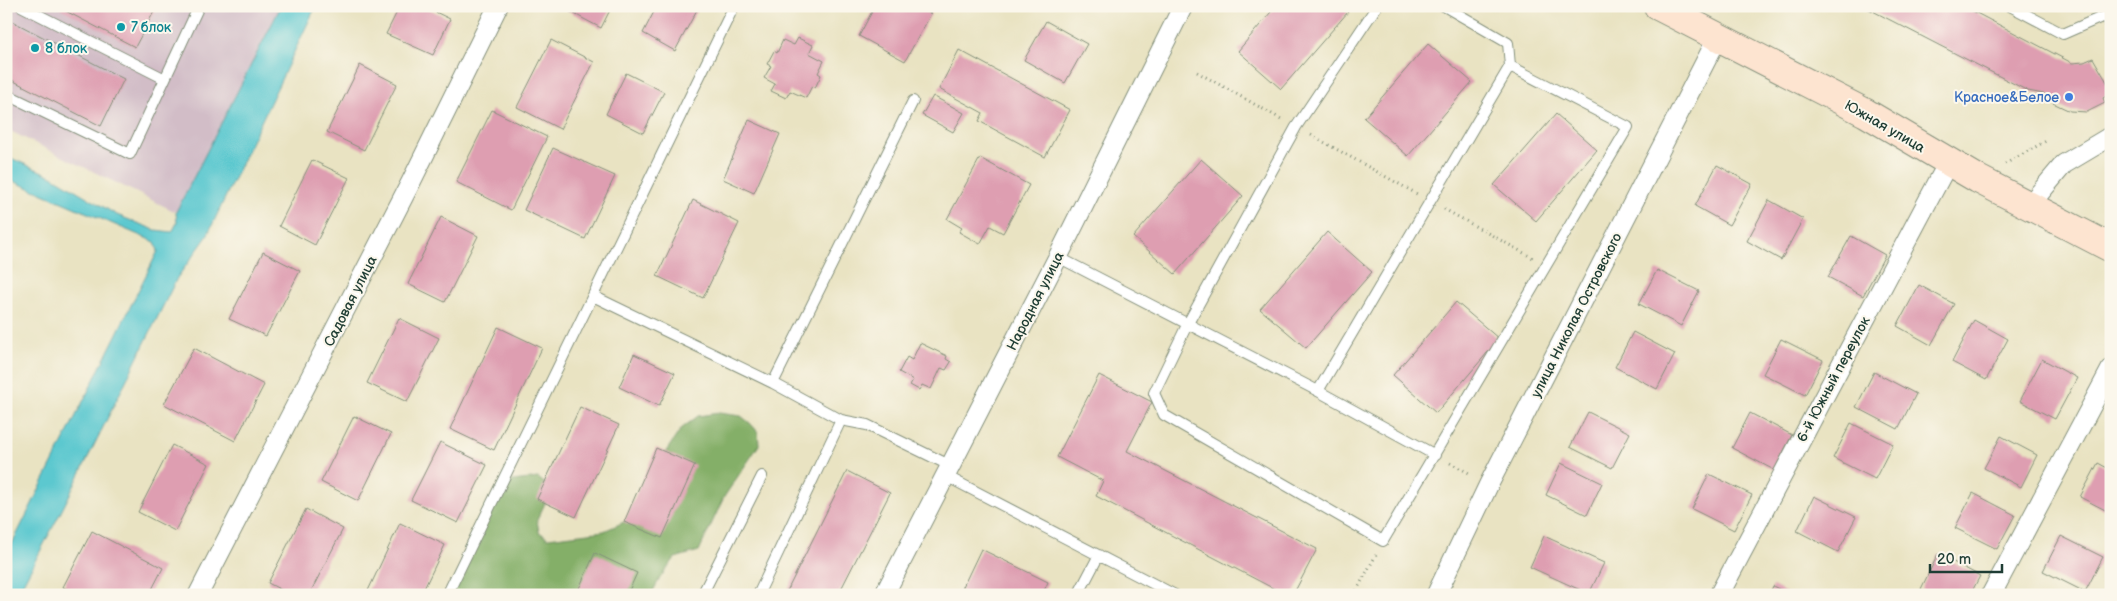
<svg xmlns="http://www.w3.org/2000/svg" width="2117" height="601" font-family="'Balsamiq Sans',sans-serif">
  <rect width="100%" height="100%" fill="#fbf7ec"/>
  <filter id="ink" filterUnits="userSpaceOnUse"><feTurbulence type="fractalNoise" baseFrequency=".02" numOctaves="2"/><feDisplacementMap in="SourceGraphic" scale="10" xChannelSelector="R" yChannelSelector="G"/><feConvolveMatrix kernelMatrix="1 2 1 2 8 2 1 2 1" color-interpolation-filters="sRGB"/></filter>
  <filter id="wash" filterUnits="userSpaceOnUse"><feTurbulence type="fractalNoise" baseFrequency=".0096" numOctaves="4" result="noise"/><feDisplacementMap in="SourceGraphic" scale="20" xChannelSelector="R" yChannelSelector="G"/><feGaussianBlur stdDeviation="1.12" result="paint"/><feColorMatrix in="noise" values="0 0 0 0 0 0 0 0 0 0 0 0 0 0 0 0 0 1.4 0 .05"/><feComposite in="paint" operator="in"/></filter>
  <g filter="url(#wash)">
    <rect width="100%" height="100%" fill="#e9e3c2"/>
    <path fill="#d2bdc7" d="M6,6H281L176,212L6,129Z"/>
    <path fill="#84af67" stroke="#52764e" d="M719,413L741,416L750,423L758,432L759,445L724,497L699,551L675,558L660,578L651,595H548L547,593L450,595L465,570L504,482L538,478L547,485L548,497L537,520L539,532L548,538L604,531L624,522L632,513L663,456L681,429L698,416Z"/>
    <path fill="#5bc8cf" stroke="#3d8282" d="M281,6H316L206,238L177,278L63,508L17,595H6V556L158,251L155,242L6,178V159H13L52,176L117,215L155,230L172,232L177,223L176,212Z"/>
    <g id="blocks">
      <path fill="#de9eb1" d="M56,6H157L135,47Z
        M400,6H423L450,19L433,55L386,34Z
        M564,6H612L601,28L563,8Z
        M657,6H699L675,51L643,33Z
        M875,6H917L931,14L905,61L859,36Z
        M1276,6H1341L1348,12L1281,89L1238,51Z
        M1863,6H1963L2072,63L2084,62L2093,58L2111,89V93L2103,98L2105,103L2087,112L2070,111L2053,103L2054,96L2028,91Z
        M6,18L124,79L101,126L6,77Z
        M1046,21L1087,44L1065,83L1024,60Z
        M798,38L813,45L809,53L824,61L818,73L821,75L815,88L812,86L806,98L790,91L786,98L771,91L775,84L764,78L771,66L767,64L774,51L777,53L783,40L794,45Z
        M551,40L594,62L560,129L517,107Z
        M1428,44L1472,82L1408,156L1364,118Z
        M959,50L1070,110L1045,157L979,121L983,113L939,89Z
        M360,65L397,84L364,150L327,132Z
        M626,73L664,92L643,133L606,114Z
        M933,96L964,113L953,132L922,115Z
        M492,110L547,137L511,210L456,182Z
        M1556,114L1597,150L1536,221L1494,185Z
        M749,120L780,134L754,193L723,179Z
        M553,148L615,176L585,239L524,210Z
        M980,158L1029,185L1003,233L990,226L980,244L959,232L962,228L947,219Z
        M1201,159L1243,196L1175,274L1133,237Z
        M312,160L349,178L315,245L279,226Z
        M1717,165L1752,184L1729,225L1695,206Z
        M693,200L739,223L703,298L657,276Z
        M1769,200L1803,219L1781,260L1747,241Z
        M441,217L478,236L445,302L408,284Z
        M1327,232L1372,272L1306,348L1260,309Z
        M1851,236L1885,255L1863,296L1828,277Z
        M263,252L300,271L266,336L229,319Z
        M1657,270L1699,291L1681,326L1639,304Z
        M1919,285L1954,304L1931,345L1897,326Z
        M1456,302L1499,339L1436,413L1393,375Z
        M399,318L439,338L407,402L367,383Z
        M1974,320L2008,339L1986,380L1952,362Z
        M498,327L542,348L494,450L450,429Z
        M1633,332L1675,354L1657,389L1615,367Z
        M1781,339L1823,360L1805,395L1763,374Z
        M920,343L947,356L946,359L951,362L946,370L941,368L931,389L922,385L919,390L910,385L913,380L899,372L907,357L912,360Z
        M194,348L264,385L235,441L164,404Z
        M634,354L675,373L659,406L619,387Z
        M2042,359L2077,378L2055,419L2020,401Z
        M1874,372L1916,394L1898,429L1856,407Z
        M1099,375L1152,402L1127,451L1317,549L1293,595H1286L1096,496L1103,481L1057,457Z
        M580,407L619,425L576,517L537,499Z
        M1588,412L1630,433L1612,468L1570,447Z
        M1750,413L1792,435L1774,470L1732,448Z
        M354,416L391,434L358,501L321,482Z
        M1851,423L1893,444L1875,479L1833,458Z
        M2001,436L2037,455L2021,487L1984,468Z
        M440,442L487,465L458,523L411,500Z
        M172,445L209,464L175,531L138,512Z
        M656,448L695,465L662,538L624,522Z
        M1561,463L1602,483L1587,515L1546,495Z
        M2098,463L2111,470V513L2080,497Z
        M847,471L890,493L838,595H785Z
        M1709,474L1752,495L1734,530L1692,509Z
        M1973,493L2015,515L1997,549L1955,528Z
        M1814,496L1856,517L1838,552L1797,531Z
        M306,509L343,529L309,595H291L268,583Z
        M400,523L445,545L421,595H366Z
        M92,531L163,568L149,595H78L63,587Z
        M1544,536L1604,563L1589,594L1530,567Z
        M2061,536L2103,557L2085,592L2043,571Z
        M981,549L1048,582L1042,595H959Z
        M595,553L637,573L627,595H576Z
        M1938,554L1980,576L1970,595H1931L1921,589Z
        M1773,586L1790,595H1769Z"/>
    </g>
  </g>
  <g filter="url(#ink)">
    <use href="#blocks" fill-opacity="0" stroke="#84907b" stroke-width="1"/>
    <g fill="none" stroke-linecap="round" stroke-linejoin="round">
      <defs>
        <path id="lane" d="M21,6L165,79
          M1377,6L1296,127L1187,325L1154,393L1164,415L1383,541L1628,127L1510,66L1508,43L1444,6
          M2010,6L2063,34L2111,13
          M2105,16L2111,27
          M6,94L130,154L199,6
          M1058,257L1318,391L1435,455
          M593,296L773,383L841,420L867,425L949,465
          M773,383L913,101
          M1318,391L1510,66
          M944,475L1175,595
          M447,595L734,6
          M702,595L762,476
          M758,595L841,420
          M1078,595L1099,555"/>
        <path id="street" d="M2028,207L2064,164L2111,136
          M198,595L411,182L498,6
          M884,595L1058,257L1183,6
          M1436,595L1489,484L1718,37
          M1719,595L1948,163
          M1991,595L2111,369"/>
        <path id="secondary" d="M1658,6L1866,113L1978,179L2111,248"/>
      </defs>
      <use href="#lane" stroke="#84907b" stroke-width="12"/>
      <use href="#street" stroke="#84907b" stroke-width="21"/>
      <use href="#secondary" stroke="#84907b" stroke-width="30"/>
      <path stroke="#84907b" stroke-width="3" stroke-dasharray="1 4" stroke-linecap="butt" d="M1197,72L1281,119
        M1311,135L1417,194
        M2005,164L2046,141
        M2109,191L2111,190
        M1444,209L1533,258
        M1450,463L1471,474
        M1354,595L1376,555"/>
      <use href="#lane" stroke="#fff" stroke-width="10"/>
      <use href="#street" stroke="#fff" stroke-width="19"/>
      <use href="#secondary" stroke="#fde4d0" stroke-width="28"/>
    </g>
  </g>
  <g fill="#0f9aa8" stroke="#fbf7ec" stroke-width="2">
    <circle cx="121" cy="27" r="5"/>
    <circle cx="35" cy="48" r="5"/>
  </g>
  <circle fill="#3f7fe0" stroke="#fbf7ec" stroke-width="2" cx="2069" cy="97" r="5"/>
  <g text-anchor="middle" stroke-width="4" stroke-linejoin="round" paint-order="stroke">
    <g font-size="14" fill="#0d838f" stroke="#fbf7ec" text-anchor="start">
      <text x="131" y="32">7 блок</text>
      <text x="45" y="53">8 блок</text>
    </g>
    <g font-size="14" fill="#366cbe" stroke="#fbf7ec" text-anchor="end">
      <text x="2059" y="102">Красное&amp;Белое</text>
    </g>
    <g font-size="14" fill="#1f3d34" stroke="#fbf7ec">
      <text transform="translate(1885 126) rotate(30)" y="5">Южная улица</text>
      <text transform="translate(350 301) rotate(-63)" y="5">Садовая улица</text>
      <text transform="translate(1035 301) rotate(-63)" y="5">Народная улица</text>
      <text transform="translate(1576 315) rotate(-63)" y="5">улица Николая Островского</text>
      <text transform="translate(1833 379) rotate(-62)" y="5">6-й Южный переулок</text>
    </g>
  </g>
  <rect width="2117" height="601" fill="none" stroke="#fbf7ec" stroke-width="25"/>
  <path d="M1930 564v8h72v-8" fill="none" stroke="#1f3d34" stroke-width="2.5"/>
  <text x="1937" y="564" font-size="15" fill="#1f3d34" stroke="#fbf7ec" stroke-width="4" paint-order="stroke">20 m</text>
</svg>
